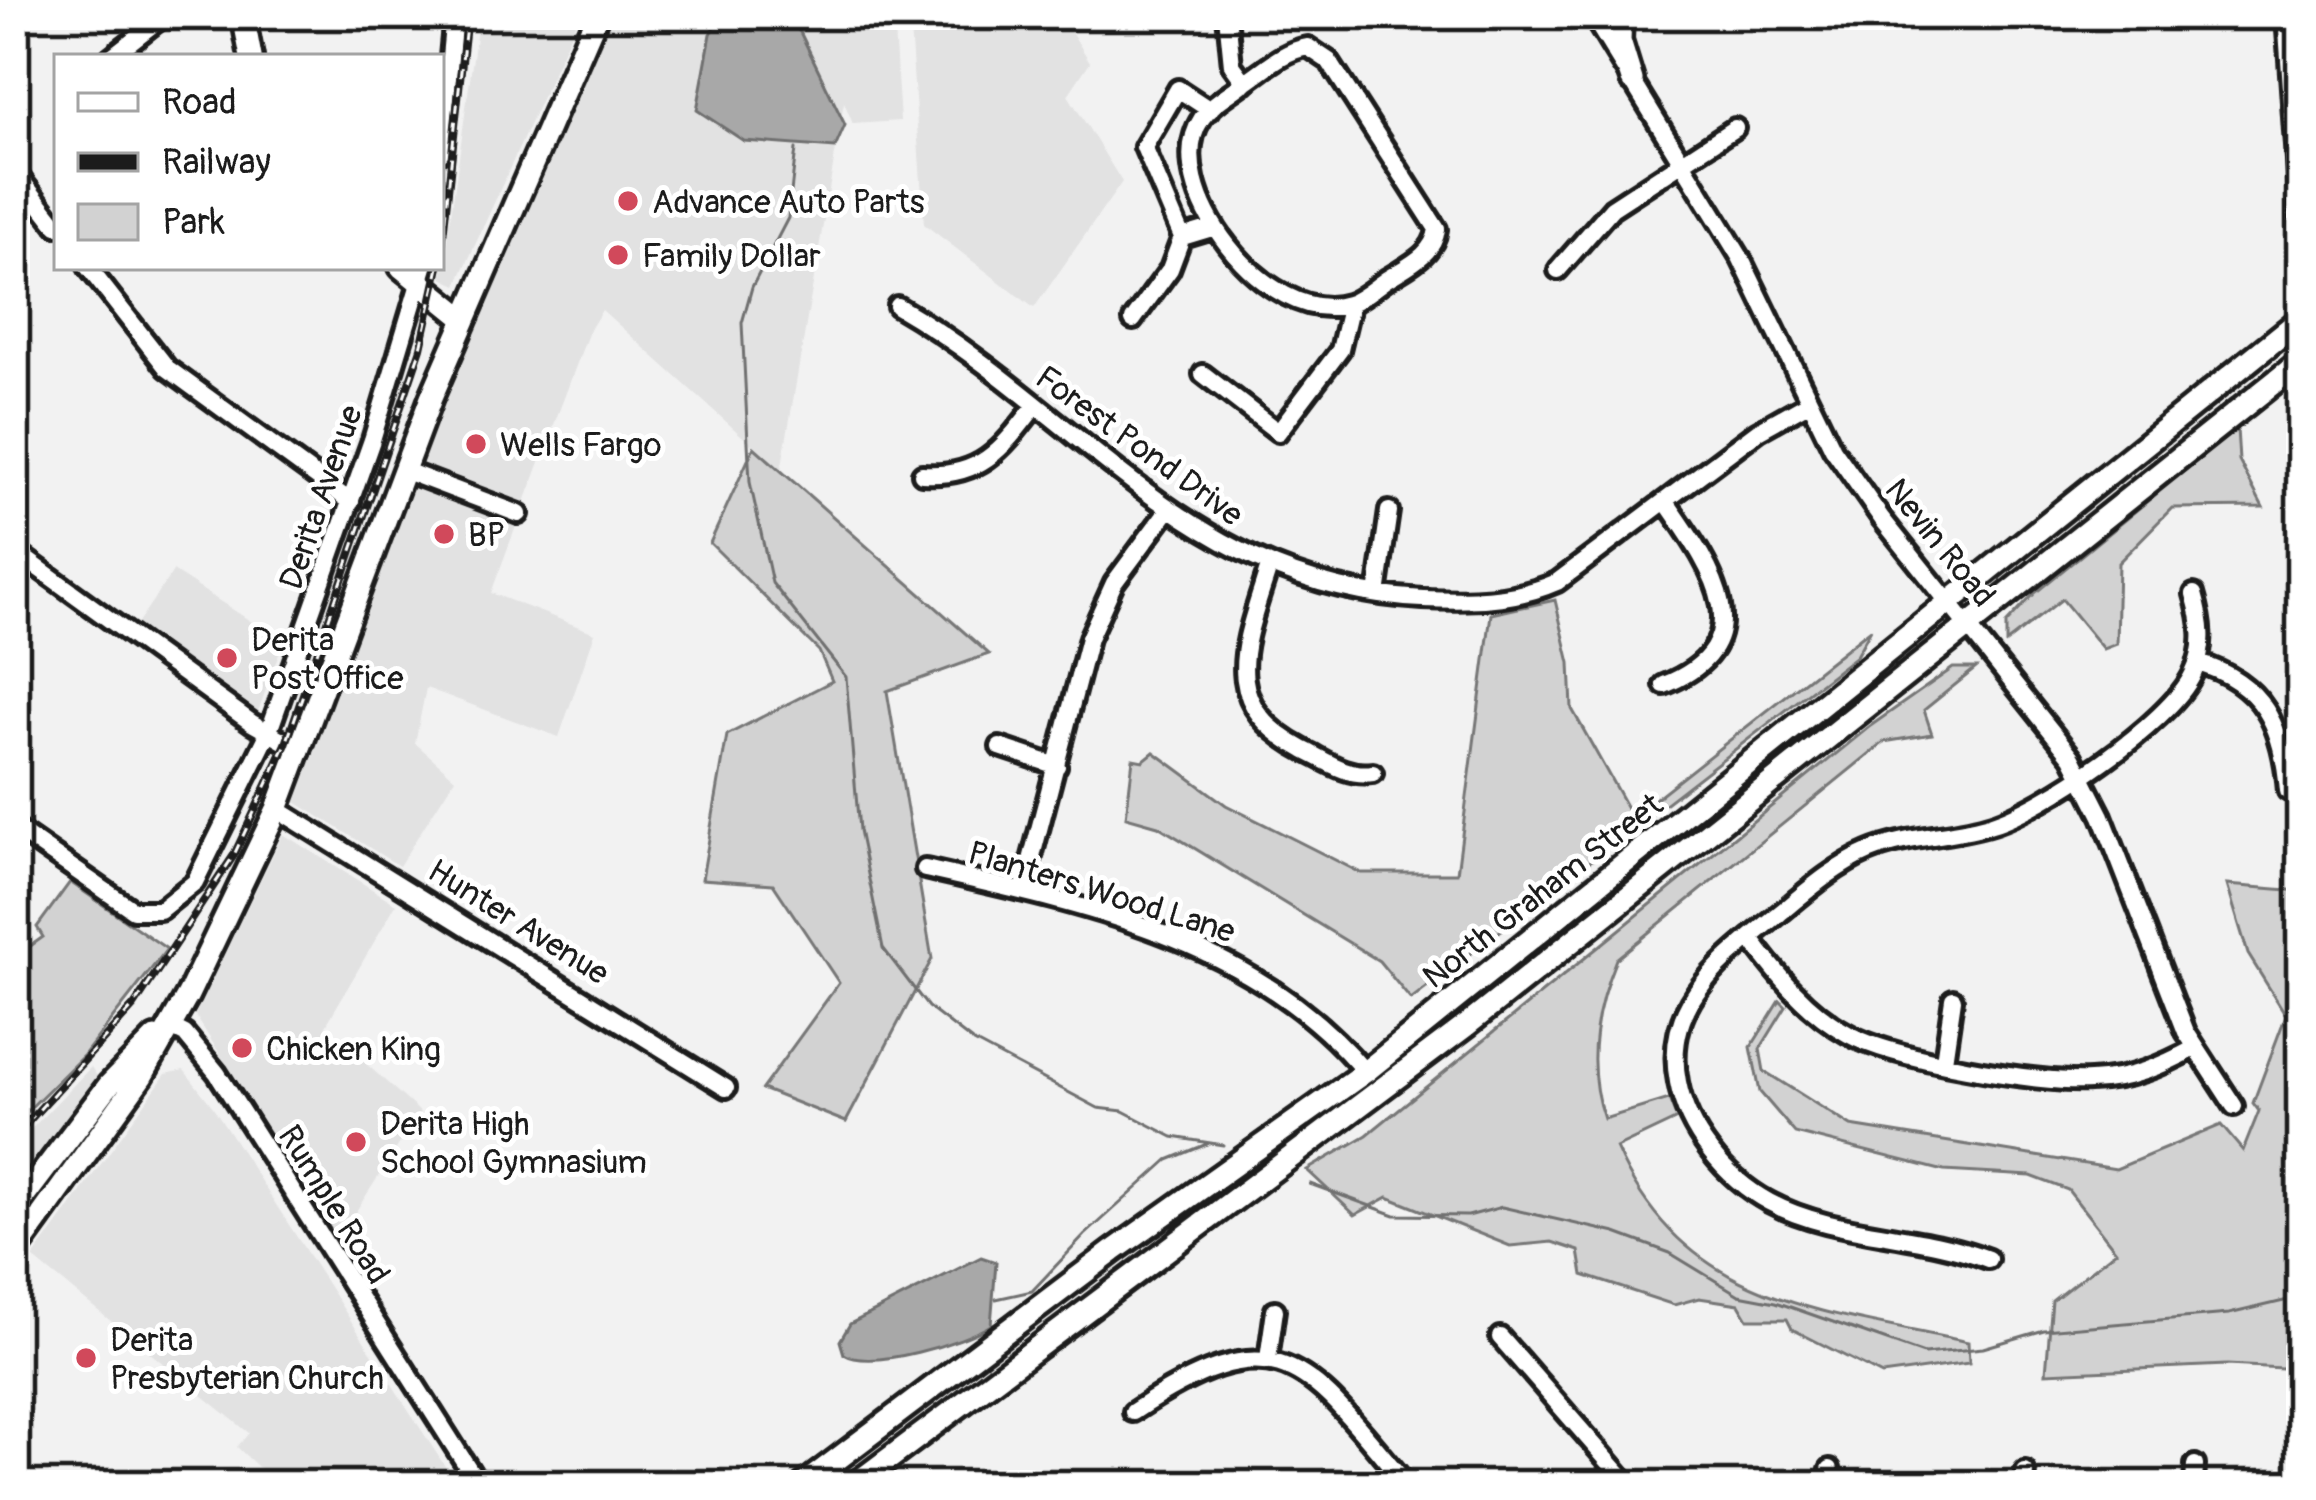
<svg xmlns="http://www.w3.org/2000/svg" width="2316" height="1500" font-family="Pangolin,sans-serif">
  <rect width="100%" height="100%" fill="#f2f2f2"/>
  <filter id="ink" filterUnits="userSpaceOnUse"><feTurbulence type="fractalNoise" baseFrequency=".00833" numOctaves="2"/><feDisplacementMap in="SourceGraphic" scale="24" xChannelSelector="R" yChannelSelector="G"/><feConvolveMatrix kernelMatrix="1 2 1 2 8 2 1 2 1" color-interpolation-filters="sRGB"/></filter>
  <g filter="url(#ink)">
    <path fill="#e2e2e2" d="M479,15H579L457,285L442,278Z
      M608,15H893L900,121L853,124L844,102L781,471L602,310L589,331L491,593L595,633L559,737L426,688L415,743L455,778L399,866L296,802L440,413Z
      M909,15H1061L1090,62L1068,95L1122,182L1034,308L924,224Z
      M173,571L283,642L255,720L132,631Z
      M283,834L396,904L325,1027L420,1112L338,1239L195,1015Z
      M91,1067L101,1082L15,1194V1146Z
      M184,1070L213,1107L457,1485H277L237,1447L249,1433L33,1258L166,1074Z"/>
    <path fill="#d2d2d2" stroke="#777" stroke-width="3" d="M2237,428L2239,461L2263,507L2172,508L2118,563L2116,644L2103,649L2062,599L2006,643V624L2035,593Z
      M754,447L989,654L887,691L932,959L846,1122L762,1089L839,983L773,884L702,879L727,735L832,681L819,651L710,543Z
      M1555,600L1570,663L1572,709L1632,817L1871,629L1856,656L1411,1000L1379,961L1158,826L1126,817L1133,759L1143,761L1154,752L1226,805L1361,873H1457L1491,614Z
      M1953,668H1976L1924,710L1932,734L1884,742L1616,959C1595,1010 1585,1066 1604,1119L1669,1099L1677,1119L1616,1148C1685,1304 1821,1310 1968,1342L1969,1363L1882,1375L1792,1329L1787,1319H1748L1739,1304L1699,1298L1674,1305L1583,1275L1579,1251L1552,1242L1510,1246L1388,1197L1355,1215L1307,1170L1367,1135L1869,727Z
      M70,882L167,949L84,1055L15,1123V957L43,937L37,927Z
      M2227,885L2301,891V1369L2227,1365L2046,1373L2052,1301L2116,1251L2068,1190L2031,1176L1944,1171L1795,1133L1760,1092L1751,1047L1780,1001L1786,1007L1760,1049L1764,1071L1851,1126L2116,1169L2221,1125L2243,1151L2259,1111L2253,1103L2286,1015L2248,954Z"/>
    <path fill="#a8a8a8" stroke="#707070" stroke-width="3" d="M721,15L787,19L800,32L845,125L835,148L744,141L697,110L711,34Z
      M981,1257L996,1262L991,1325C964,1342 871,1371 844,1354L840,1341L850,1324Z"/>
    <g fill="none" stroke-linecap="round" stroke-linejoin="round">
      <path stroke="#707070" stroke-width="3" d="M796,149L788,218L752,287L742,323L750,482L772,583L846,677L859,830L883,948L928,1007L972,1041L1098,1108L1123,1111L1173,1137L1223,1145
        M1310,1184L1395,1215L1468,1216L1502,1207L1616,1233L1670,1253L1739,1295L1776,1302L1924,1354L1983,1348L2044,1330L2229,1314L2301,1297
        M996,1299L1032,1291L1085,1235L1168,1160L1207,1144"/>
      <defs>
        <path id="minor" d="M1227,15L1232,65L1245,83
          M1592,15L1740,257L1833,449L1882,519L2072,757L2102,816L2186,1032L2234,1106
          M2286,15L2301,233
          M1308,47L1329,61L1437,229C1434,255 1407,266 1387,279C1375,287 1361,300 1348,304C1269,329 1156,186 1202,118C1212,103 1230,94 1244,83C1265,69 1283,51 1308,47Z
          M111,57L165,15
          M1210,110L1178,89L1144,147L1182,237L1215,227
          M441,152L454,15
          M15,172L57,226
          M88,267L167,368L351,502
          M1558,270L1612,208L1735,128
          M897,306C1082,413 1189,588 1423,599C1469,601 1514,601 1557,582L1758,431L1810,402
          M1133,320L1170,269L1182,237
          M1203,374L1278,432L1340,350L1351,304
          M403,470L519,514
          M922,474C981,478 1002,449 1035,406
          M15,551L252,723L301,751
          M1269,567C1244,647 1216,703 1304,750C1326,761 1347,777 1373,773
          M1377,594L1389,511
          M2198,663C2263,682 2283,726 2288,791
          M1664,685C1768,643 1709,564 1666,502
          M1000,747L1057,766
          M277,809L726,1088
          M15,828L133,910H160L195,882L268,734L372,440L424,267
          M925,869C1085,905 1256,940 1365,1072
          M1023,891L1089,638L1114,583L1168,510
          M1750,938C1778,975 1806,1011 1848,1034C1892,1059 2038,1084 2090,1081C2129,1080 2162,1066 2195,1048
          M169,1026L185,1034L217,1073L479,1485
          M1944,1061L1953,999
          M1988,1259C1918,1232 1834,1237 1769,1202C1725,1178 1687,1131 1678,1082C1662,1001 1725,959 1779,914C1807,891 1835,866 1868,852C1908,835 1952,837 1992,824C2044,808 2170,723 2193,674C2206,647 2202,621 2194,594
          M1500,1337L1629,1485
          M1268,1359L1275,1310
          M1133,1412C1282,1313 1307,1367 1407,1485
          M1830,1469L1831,1485
          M2024,1485L2025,1471
          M2194,1485L2195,1465"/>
        <path id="major" d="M243,15L251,57
          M1621,15L1620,41L1632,80
          M401,267L465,319
          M15,1209L109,1085L155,1038
          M15,1252L142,1076L188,995L277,809L431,398L597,15
          M803,1485L1113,1251L1365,1072L2301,319
          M854,1485L1467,1025L2301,361"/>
      </defs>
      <use href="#minor" stroke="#1c1c1c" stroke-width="26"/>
      <use href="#major" stroke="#1c1c1c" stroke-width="30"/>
      <use href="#minor" stroke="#fff" stroke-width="16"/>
      <use href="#major" stroke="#fff" stroke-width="21"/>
      <defs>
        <path id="rail" d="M441,255L467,15
          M15,1136L134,1006L234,855L286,744L421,348L439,267"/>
      </defs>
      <use href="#rail" stroke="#1c1c1c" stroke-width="8"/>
      <use href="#rail" stroke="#fff" stroke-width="3" stroke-dasharray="9" stroke-linecap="butt"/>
    </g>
  </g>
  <g fill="#d1495b" stroke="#fff" stroke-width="4.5">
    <circle cx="628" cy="201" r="12"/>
    <circle cx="618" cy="255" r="12"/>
    <circle cx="476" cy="444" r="12"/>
    <circle cx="444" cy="534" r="12"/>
    <circle cx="227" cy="658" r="12"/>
    <circle cx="242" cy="1048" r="12"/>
    <circle cx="356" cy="1142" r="12"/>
    <circle cx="86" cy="1358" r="12"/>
  </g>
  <g text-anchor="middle" stroke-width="10" stroke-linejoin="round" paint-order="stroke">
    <g font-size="33" fill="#1c1c1c" stroke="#fff" text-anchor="start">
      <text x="652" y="213">Advance Auto Parts</text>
      <text x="642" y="267">Family Dollar</text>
      <text x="500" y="456">Wells Fargo</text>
      <text x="468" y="546">BP</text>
      <text x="251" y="651">Derita<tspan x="251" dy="38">Post Office</tspan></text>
      <text x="266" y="1060">Chicken King</text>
      <text x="380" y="1135">Derita High<tspan x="380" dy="38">School Gymnasium</tspan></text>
      <text x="110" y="1351">Derita<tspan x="110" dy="38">Presbyterian Church</tspan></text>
    </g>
    <g font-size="33" fill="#1c1c1c" stroke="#fff">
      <text transform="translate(1140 445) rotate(36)" y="12">Forest Pond Drive</text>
      <text transform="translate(320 497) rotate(-71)" y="12">Derita Avenue</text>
      <text transform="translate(1941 542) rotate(51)" y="12">Nevin Road</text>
      <text transform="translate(1542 890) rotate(-38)" y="12">North Graham Street</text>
      <text transform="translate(1102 891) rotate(17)" y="12">Planters Wood Lane</text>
      <text transform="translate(519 921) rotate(32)" y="12">Hunter Avenue</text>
      <text transform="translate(335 1204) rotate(58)" y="12">Rumple Road</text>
    </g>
  </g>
  <rect width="2316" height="1500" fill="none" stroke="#fff" stroke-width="60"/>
  <rect x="30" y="30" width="2256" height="1440" fill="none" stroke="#1c1c1c" stroke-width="4.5" filter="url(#ink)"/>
  <rect x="54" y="54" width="390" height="216" fill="#ffffff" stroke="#a4a4a4" stroke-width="3"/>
  <rect x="78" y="93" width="60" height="18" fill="#ffffff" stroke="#a4a4a4" stroke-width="3"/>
  <text x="162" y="114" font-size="36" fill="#1c1c1c">Road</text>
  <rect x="78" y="153" width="60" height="18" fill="#1c1c1c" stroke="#a4a4a4" stroke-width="3"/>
  <text x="162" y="174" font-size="36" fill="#1c1c1c">Railway</text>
  <rect x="78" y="204" width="60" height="36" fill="#d2d2d2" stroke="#a4a4a4" stroke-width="3"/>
  <text x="162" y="234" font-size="36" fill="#1c1c1c">Park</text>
</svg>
